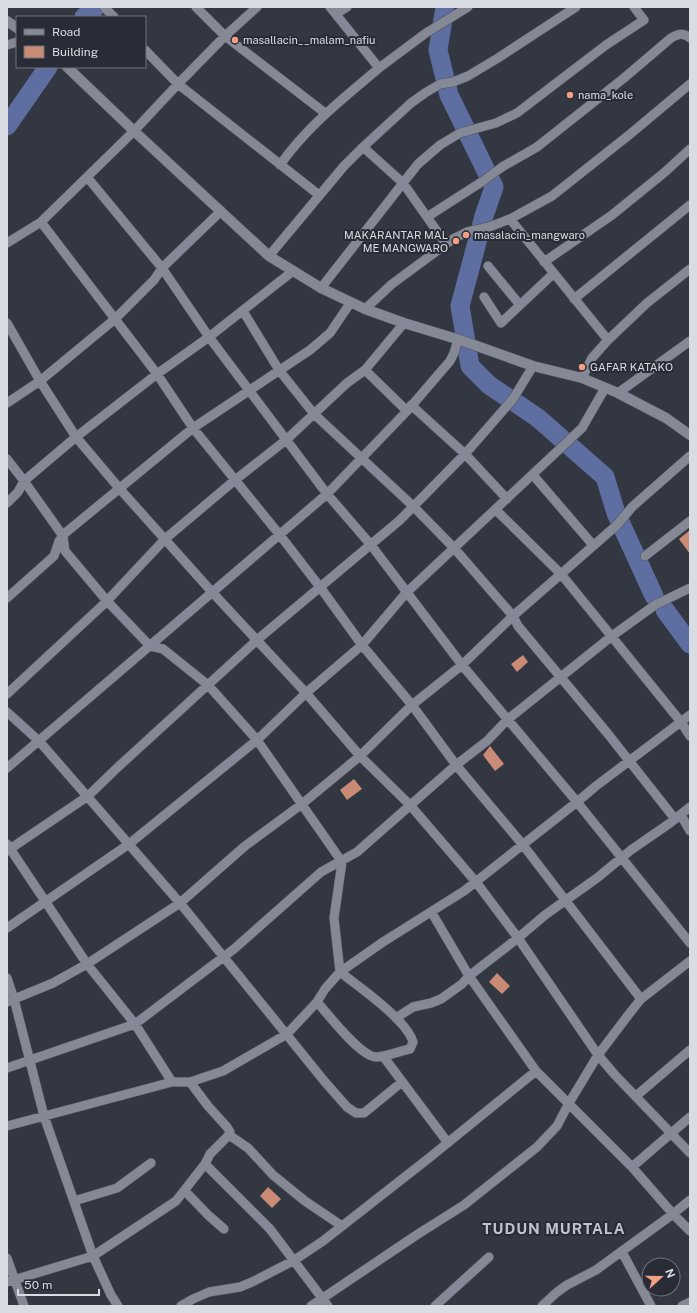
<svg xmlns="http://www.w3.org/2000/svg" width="697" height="1313" font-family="'Public Sans',sans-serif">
  <rect width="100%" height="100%" fill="#333741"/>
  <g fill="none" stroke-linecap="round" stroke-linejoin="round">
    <path stroke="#5e6ea1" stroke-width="19" d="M445,7L438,50L449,95L494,187L484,216L460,306L470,366L489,385L538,418L605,477L616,513L654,596
      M84,17L96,7
      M7,126L48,67
      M665,610L690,644"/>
  </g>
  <path fill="#c98b76" d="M690,530V554L679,539Z
    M523,655L528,662L517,672L511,664Z
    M490,746L504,764L495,771L483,755Z
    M354,779L362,789L347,800L340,790Z
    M497,973L510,986L502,994L489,982Z
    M268,1187L281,1199L272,1208L260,1196Z"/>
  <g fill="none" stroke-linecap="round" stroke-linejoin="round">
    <defs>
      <path id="street" d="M104,7L114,17
        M196,7L225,36L325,113
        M330,7L379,68L426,33L468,7
        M336,14L347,7
        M7,45L17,42
        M145,50L178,84L319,195
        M363,147L403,183L446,244
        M280,165C307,126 344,98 379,68
        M87,177L162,268L209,337L327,494L371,545L462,665L577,802L690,943
        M427,217L483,181L502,167L537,147L624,78L671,38C678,34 683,32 690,38
        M510,219L608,340
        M41,222L157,374L193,428L279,534L320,587L362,645L412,705L456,765L523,845L641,999
        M7,243L41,222L134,131L178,84L225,36L257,7
        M269,256L344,166L363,147L411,103L425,93L440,84L453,82L468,76L498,58L576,7
        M544,262L612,215L665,172L690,149
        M488,266L520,305
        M321,288L403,183L418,164L440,145L460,133L496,123L517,113L606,45L644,20L634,7
        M484,297L501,323L554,273
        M574,299L690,205
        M365,309L392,284L453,239L467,232L489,227L510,219L552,196L629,135L690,84
        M7,323L40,381L76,437L119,488L212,592L306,693L360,756L410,805L476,882L518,938L598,1055L615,1075L690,1153
        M365,370L407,411
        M582,378L592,358L608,340L647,303L690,269
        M618,393L690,341
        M7,403L40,381L115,319L154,280L162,268L221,211
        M411,405L465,454L507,499
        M7,459L24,481L63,536L65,551L107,601L150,646L163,649L208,685L257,740L342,862L334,918L340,972C359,987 407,1020 413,1042L410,1049C400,1051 388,1056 377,1057C361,1058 328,1014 317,1002
        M533,475L593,545
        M7,503L18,492L24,481L76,437L157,374L209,337L293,271
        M496,510L561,574L681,722L690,736
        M645,556L690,521
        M7,598L54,556L59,541L64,534L193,428L310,350L330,333L351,302
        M7,694L105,603L165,539L235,480L286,440L347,383L365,370L404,323
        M7,712L39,741L180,903L325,1082L347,1107L356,1113H364L402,1082
        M7,768L327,494L407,411L450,361L454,353L458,339
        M681,815L690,831
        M675,819L608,734L518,626L513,616L617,525L632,507L690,456
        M7,844L87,964L135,1024L172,1082
        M7,851L88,796L118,767L257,640L400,520L465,454L506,407L513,399L533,366
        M432,913L469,976L536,1071L632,1167L690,1117
        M7,928L129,844L257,740L306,693L362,645L406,593L582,428L605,388
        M7,978L14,999L44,1116L93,1256L111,1295L118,1306
        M7,1002L53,983L87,964L180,903L245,846L302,804L360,756L412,705L462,665L513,616L454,548L413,506L314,414L279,370L243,311
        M396,1018L413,1007L431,1003L441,999L462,984L469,976L518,938L545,915L597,878L631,850L670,823L690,807
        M383,1056L448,1143
        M7,1068L135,1024L234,949L321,872L357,852L456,765L487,741L507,720L612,636L655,605L690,588
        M636,1096L690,1050
        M7,1126L172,1082H190L223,1071L287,1034L317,1002L325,989L340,972L383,942L464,891L577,802L596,786L690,715
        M229,1135L248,1148L273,1175L305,1201L342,1226
        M205,1164L270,1229L328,1306
        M632,1167L673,1214L690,1200
        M185,1191L208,1215L224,1229
        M74,1201L117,1188L151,1163
        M622,1252L651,1306
        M7,1258L24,1306
        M7,1282L93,1256L176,1201L205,1164L210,1154L229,1135L230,1132L227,1127L208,1106L190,1082
        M181,1306L193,1299L209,1292L240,1287L252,1282L293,1261L323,1241L429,1158L536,1071
        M311,1306L418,1234L464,1205L537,1147L557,1126L569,1103L598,1055L629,1014L641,999L690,961
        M435,1306L489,1257
        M542,1306L556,1293L567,1285L596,1270L673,1214L690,1231
        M682,1306L690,1302"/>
      <path id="secondary" d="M7,21L17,28
        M67,67L134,131L269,256L321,288L365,309L404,323L460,340L533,366L582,378L618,393L666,418L690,435"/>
    </defs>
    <use href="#street" stroke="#50535c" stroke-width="10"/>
    <use href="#secondary" stroke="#50535c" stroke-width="11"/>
    <use href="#street" stroke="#858995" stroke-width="9"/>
    <use href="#secondary" stroke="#858995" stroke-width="10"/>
  </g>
  <g fill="#f39f83" stroke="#292c36" stroke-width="1.5">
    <circle cx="235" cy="40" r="4"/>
    <circle cx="570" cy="95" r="4"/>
    <circle cx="466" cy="235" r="4"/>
    <circle cx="456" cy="241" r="4"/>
    <circle cx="582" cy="367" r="4"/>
  </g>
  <g text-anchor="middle" stroke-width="4" stroke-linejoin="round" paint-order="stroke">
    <g font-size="11" fill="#dadce3" stroke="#292c36" text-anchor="start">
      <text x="243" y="44">masallacin__malam_nafiu</text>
      <text x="578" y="99">nama_kole</text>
      <text x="448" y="239" text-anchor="end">MAKARANTAR MAL<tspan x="448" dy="13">ME MANGWARO</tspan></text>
      <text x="474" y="239">masalacin_mangwaro</text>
      <text x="590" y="371">GAFAR KATAKO</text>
    </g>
    <g font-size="15" font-weight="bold" letter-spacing="1" fill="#bfc3d0" stroke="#292c36">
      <text x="554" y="1234">TUDUN MURTALA</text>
    </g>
  </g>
  <rect width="697" height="1313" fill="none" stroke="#dadce3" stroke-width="16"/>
  <rect x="16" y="16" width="130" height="52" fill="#292c36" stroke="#70727b"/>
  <rect x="24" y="29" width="20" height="6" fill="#858995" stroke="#70727b"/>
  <text x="52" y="36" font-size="12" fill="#dadce3">Road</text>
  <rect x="24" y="46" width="20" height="12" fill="#c98b76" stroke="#70727b"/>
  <text x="52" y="56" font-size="12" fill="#dadce3">Building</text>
  <g transform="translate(661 1277) rotate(69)"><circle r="19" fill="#292c36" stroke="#70727b"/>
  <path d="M0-3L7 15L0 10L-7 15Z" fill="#f39f83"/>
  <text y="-6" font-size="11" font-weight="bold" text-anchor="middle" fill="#dadce3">N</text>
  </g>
  <path d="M18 1289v6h81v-6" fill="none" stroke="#dadce3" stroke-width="2"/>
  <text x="24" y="1289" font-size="12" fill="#dadce3" stroke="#292c36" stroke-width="3" paint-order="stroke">50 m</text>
</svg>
